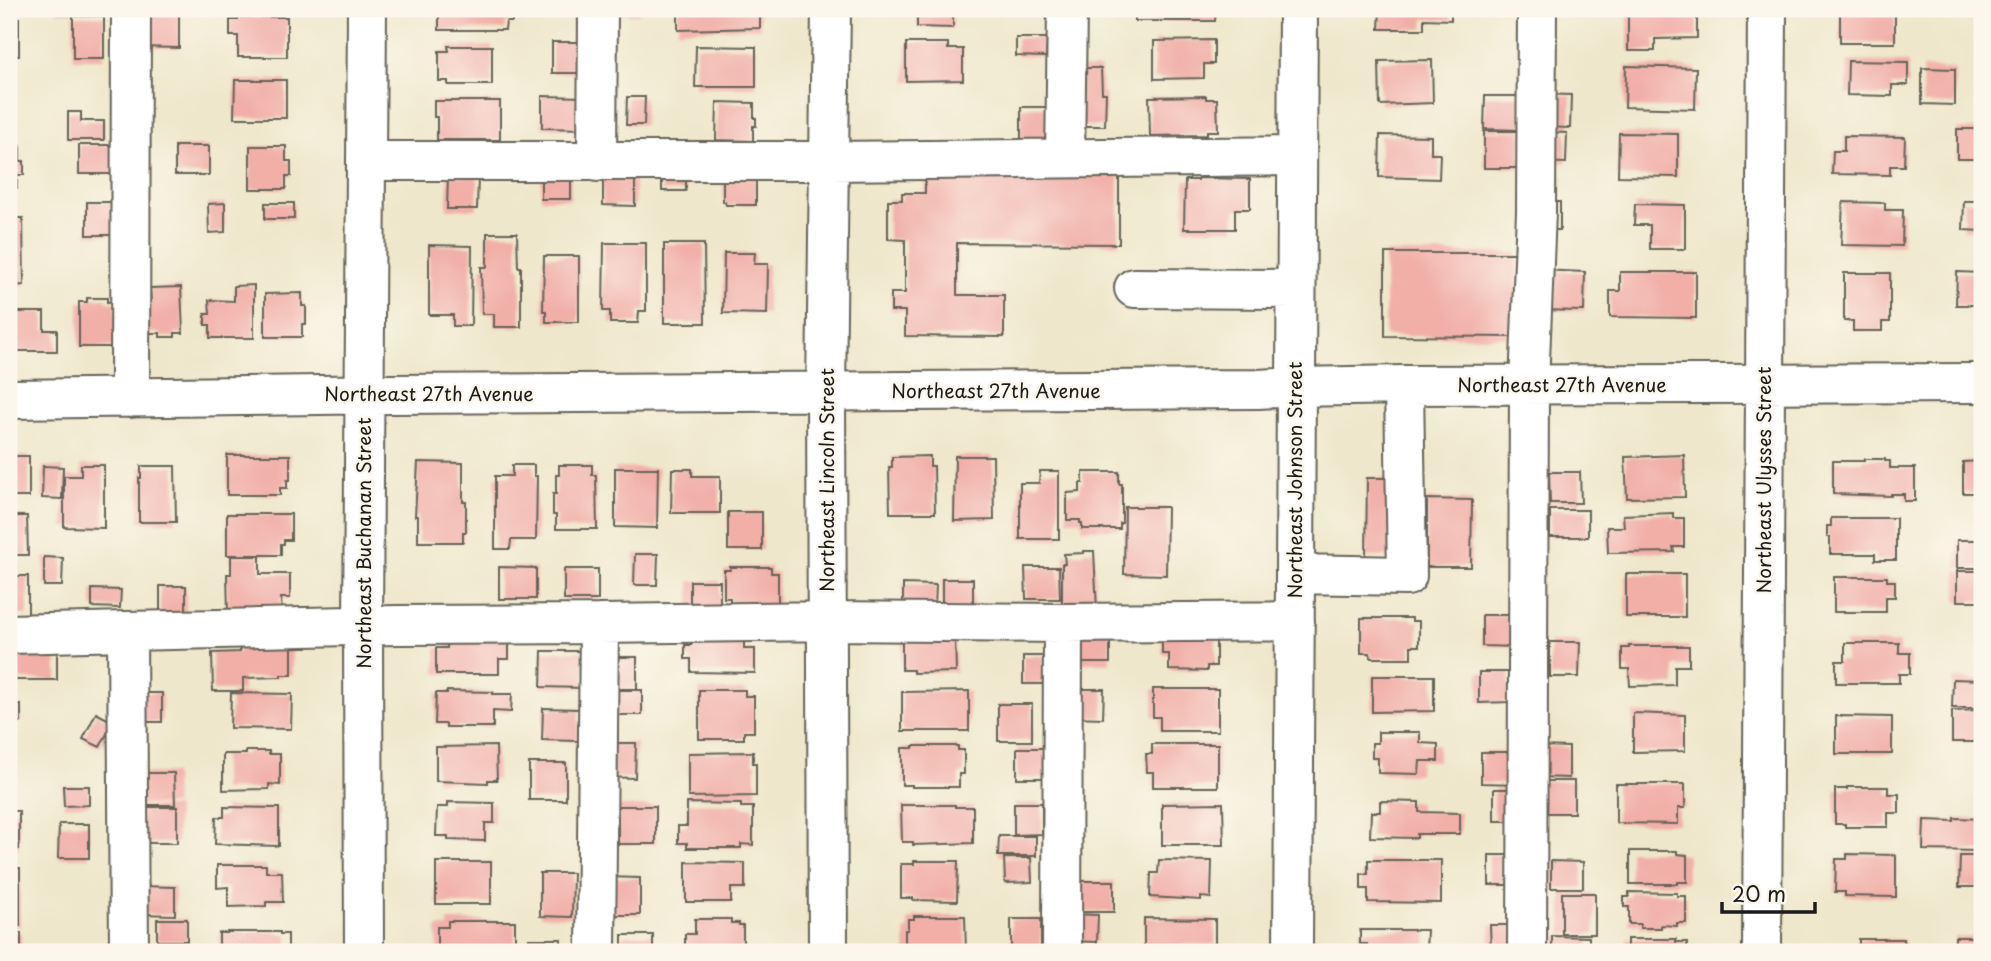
<svg xmlns="http://www.w3.org/2000/svg" width="1991" height="961" font-family="'Playpen Sans',sans-serif">
  <rect width="100%" height="100%" fill="#fbf7ec"/>
  <filter id="ink" filterUnits="userSpaceOnUse"><feTurbulence type="fractalNoise" baseFrequency=".0143" numOctaves="2"/><feDisplacementMap in="SourceGraphic" scale="14" xChannelSelector="R" yChannelSelector="G"/><feConvolveMatrix kernelMatrix="1 2 1 2 8 2 1 2 1" color-interpolation-filters="sRGB"/></filter>
  <filter id="wash" filterUnits="userSpaceOnUse"><feTurbulence type="fractalNoise" baseFrequency=".00686" numOctaves="4" result="noise"/><feDisplacementMap in="SourceGraphic" scale="28" xChannelSelector="R" yChannelSelector="G"/><feGaussianBlur stdDeviation="1.57" result="paint"/><feColorMatrix in="noise" values="0 0 0 0 0 0 0 0 0 0 0 0 0 0 0 0 0 1.4 0 .05"/><feComposite in="paint" operator="in"/></filter>
  <g filter="url(#wash)">
    <rect width="100%" height="100%" fill="#efe7cb"/>
    <g id="blocks">
      <path fill="#f1afa8" d="M57,9H92V12H57Z
        M439,9H512V22H506L505,30H439Z
        M607,9H639V14H607Z
        M678,9H760V28L678,30Z
        M917,9H953V28L917,27Z
        M1135,9H1216L1215,21H1135Z
        M1380,9H1451V20L1424,19V29H1379Z
        M1628,9H1697V38L1655,39V51H1628Z
        M1840,9H1895V43H1840Z
        M137,14H179V48L137,47Z
        M73,16H104V59H73Z
        M238,17H287V57H238V36H230V20H238Z
        M9,18H19V56H9Z
        M1016,38H1047L1046,57L1016,56Z
        M1214,40V64H1204V78L1154,79V41Z
        M552,42H582V73H552Z
        M906,43H948V49H963V80L906,81Z
        M448,46H492V85H448V81H439V51H449Z
        M696,46L756,47V87H695Z
        M1432,60L1433,103L1380,105L1379,61Z
        M1848,61L1908,62V85H1892V96L1847,95Z
        M1626,66L1696,68L1695,109L1625,107Z
        M1076,68H1101L1102,93H1106L1105,126H1075Z
        M1922,68L1955,69V105L1922,104Z
        M235,80H286V118H234Z
        M1542,94L1571,95L1570,128L1541,127Z
        M542,96L585,97L584,129L542,128Z
        M1206,96V99H1217L1218,131H1207V135L1150,136L1149,97Z
        M1485,96H1521V130L1484,129Z
        M627,97H645L644,125H626Z
        M434,101H500V140H437V117H434Z
        M717,102L754,103V118H756V126H753V141L716,140Z
        M1021,107H1051V139H1021Z
        M68,112H81V121H104V140H68Z
        M1957,129H1982V159H1957Z
        M1484,131H1521V168H1484Z
        M1542,132L1567,133L1566,163L1541,162Z
        M1619,133L1678,134V177L1618,176Z
        M1380,135L1431,136V154H1440L1439,179L1379,177Z
        M1844,136L1905,137L1904,166H1890V175L1832,174L1833,151H1844Z
        M9,145L20,146V161H24V175H17V188H9Z
        M79,145H117V174H79Z
        M175,146H209V175H175Z
        M250,146H286V161H291V176H286V189H250Z
        M662,172H686V191H662Z
        M603,173H635V206L603,205Z
        M756,173V205H726L725,202H723V178Z
        M955,174L1119,175V244L957,243V295H1004V337L905,336V311H891V293H905V240L888,239V200H902V193H925V179H955Z
        M448,175L478,176L477,209H447Z
        M541,177H571V199H541Z
        M1198,178L1250,179V209H1235V229H1184L1185,180H1198Z
        M1964,201H1982V231L1963,230Z
        M87,202H115V235H87Z
        M1541,202H1560V230H1542Z
        M1843,202L1885,203V210H1903L1902,246L1841,245Z
        M225,203V232L209,233L208,204Z
        M265,203H294V219H265Z
        M1635,204L1685,205V249H1650V225H1634Z
        M9,218H23L24,285L9,286Z
        M487,233H517L518,267H521V327H494V314H482L481,267H487Z
        M604,243H646V311H639L638,323H610V311H603Z
        M664,244H704L705,323H664Z
        M429,245L472,246L471,326H453V315H429Z
        M724,253H755L754,264H768L767,314L723,313Z
        M1385,253H1517V337L1385,336Z
        M544,256H579V322H546V311H543Z
        M1539,270L1585,272L1584,311L1538,310Z
        M1620,272H1696V318L1610,317V291H1620Z
        M1957,272L1982,273V305H1956Z
        M1844,273H1890V322H1882V331H1853V321H1844Z
        M254,285V338H210V325H205V314H210L209,300L234,301V286Z
        M181,287L183,333H175V337H160V333H147L141,301H151L150,288Z
        M302,293V306H306V324H302V337H265V294Z
        M87,298H107V302H116V347H79V302H87Z
        M9,312H44V330H57V351H9Z
        M227,455H290V480H287V488H280V495H227Z
        M1684,455L1685,497L1627,498L1625,457Z
        M9,456H29V497H9Z
        M930,456V466H934L935,513H890L889,467H892V457Z
        M955,456H993L994,520L954,521Z
        M1864,459H1885V461H1890V468H1915V501H1904V494H1891V496L1833,494V461H1864Z
        M1982,461V493H1963V462Z
        M418,462L463,463V502H466V532H463V542H418V516H415Z
        M81,465H104V528L64,527V476H81Z
        M512,465H534V476H537L536,540H511L510,549H495V476H512Z
        M559,465H592V475H596L597,529H556V515H553V494H556V475H559Z
        M43,466L63,467L62,499L42,498Z
        M141,466H175L176,522H139V478H141Z
        M615,468H658L657,528L615,527Z
        M672,469H692V476H720V513H671Z
        M1040,471H1059V539H1020V483H1039Z
        M1083,472H1119V484H1122V523H1120V529H1082V523H1080V520H1067V493L1080,492V483H1083Z
        M1549,472H1580L1581,503H1550Z
        M1367,478H1401L1400,557H1366Z
        M1427,499L1472,500L1471,567H1427Z
        M1125,507H1167L1166,575L1124,574Z
        M1550,510H1588V537H1550Z
        M728,512H762V550H728Z
        M1673,513V518H1684V547H1673L1674,552L1608,553L1607,527H1624L1623,515Z
        M227,514H291V540H284V544H281V555H227Z
        M9,516H27L28,555H9Z
        M1831,518H1896V560H1875V554H1830V537H1827V526H1831Z
        M1957,540H1982V568H1957Z
        M1084,551H1094L1097,610H1062V564H1065L1064,554L1084,553Z
        M635,554H658L657,585H634Z
        M231,556H260V574H290V598H281L282,613L228,614L227,574H231Z
        M44,557L63,558L62,586H44Z
        M499,567L536,568V599H499Z
        M730,567H771V573H778V606L730,608V598H724V570H730Z
        M1025,567H1059L1060,599H1026Z
        M564,569H598V600H564Z
        M1957,571H1982V601H1957Z
        M1626,574H1685V617H1626Z
        M9,576H28V615H9Z
        M1834,577H1887V581H1895V597H1886V612H1834Z
        M942,579H973V609H942Z
        M690,581H720V611H690Z
        M903,584L936,585L935,608H903Z
        M160,586H186V615H160Z
        M92,589L121,590L120,608L92,607Z
        M1482,615H1518L1517,647L1482,646Z
        M1361,618H1412V621H1419V646H1411V658H1371L1370,653H1361Z
        M1162,630L1216,638V666H1207V671L1169,670V654H1162Z
        M1078,631H1110V663H1078Z
        M691,632H744V649H755V673L691,672V659H685V645H691Z
        M447,633H509V659H499V674H436V648H447Z
        M955,633L956,672L913,673V670H902V635Z
        M239,639L292,640V675H281V677L243,678V691H213L212,653L240,652Z
        M9,640L57,646V680H9Z
        M1550,642H1580L1579,677H1550Z
        M1845,643H1899V653H1910V674H1899V683H1836V661H1845Z
        M1629,646H1689V666H1675V685L1630,686L1629,669H1622V648H1629Z
        M542,651H584V688L541,687Z
        M1023,656H1043V684H1023Z
        M605,657H637V689H605Z
        M1479,672H1509L1510,702L1479,703Z
        M1372,676H1434V711L1372,712Z
        M1953,679L1982,680V708H1952Z
        M1072,689H1104L1103,718L1072,717Z
        M1153,689H1218V731H1160V717H1153Z
        M614,690H642V715H614Z
        M699,690H745V696H754V732H744V739H699Z
        M447,691L493,692V694H512L511,712L493,711V727H446V724H435L436,693H447Z
        M969,691V731H902V692Z
        M141,693H162V722H141Z
        M231,693L292,694L291,729L230,728Z
        M9,696H13V705H21V722H13V733L9,734Z
        M998,704H1032V741H998Z
        M543,708L579,709L578,741L542,740Z
        M1982,710V742H1952V711Z
        M96,713L113,722L100,747L83,739Z
        M1633,713L1685,715V751L1633,752Z
        M1836,716L1892,717V754H1836Z
        M1378,732H1420V743L1438,744V761H1420L1419,774L1378,773V758H1372V743H1378Z
        M604,743H636L635,778L603,777Z
        M1152,744H1218V787H1153V772H1147L1146,754H1152Z
        M496,746L497,780H488V783L436,781V747Z
        M913,746H958V750H964V774H959V787H912V785H902V748H913Z
        M1541,746L1569,747V778L1540,777Z
        M1017,748H1049V778H1017Z
        M246,751H269V754H280V785L269,784V789L223,790V754H246Z
        M753,752V763H756V796L688,797V753Z
        M1481,752H1519V784L1481,783Z
        M9,755H11V791H9Z
        M529,763H566V800H529Z
        M137,773H174L175,805H137Z
        M1539,781H1574V813H1539Z
        M1616,784H1685V808H1678V824L1616,823Z
        M63,786H89V805L64,806Z
        M1847,787H1888V794H1899V813H1888V827H1845V824H1835V789H1847Z
        M1494,789H1518V821H1494Z
        M1380,801L1419,802V812L1460,813V834H1417V838L1370,837L1371,812H1380Z
        M448,802L494,803V823H485V841L448,840V836H436L437,807H448Z
        M687,803L741,804V807H753V845L741,844V848H687V843H678V826H687Z
        M1014,803H1042V834L1014,835Z
        M1223,803L1224,845H1162V804Z
        M901,805H955V807H973V843L913,845V842H902Z
        M618,806H656V844H618Z
        M141,807H177V843H141Z
        M224,807L279,808V846L215,844L216,817H224Z
        M9,811H19V849H9Z
        M1954,818L1982,819V851L1923,850L1924,820L1954,821Z
        M59,824H89V858H58Z
        M999,836H1036V856H998Z
        M1630,851H1677V854L1687,855V882H1677V884H1630Z
        M1847,854L1896,855V897L1845,896V892H1835L1836,859H1847Z
        M1489,855H1520V885H1489Z
        M1960,856H1982V887H1959Z
        M1004,858H1031L1032,882L1005,883Z
        M1159,860L1212,861L1211,898L1201,897V900L1150,897L1151,873H1158Z
        M1368,860H1441V903L1368,902V889H1361V874H1368Z
        M914,861H958L957,901L913,900V898H901V864H914Z
        M1551,861L1583,862V888H1551Z
        M436,862H491V904H436Z
        M686,862L745,863V888H731V902H686Z
        M217,865H266V872H282L283,902H266V906L228,907V887L217,888Z
        M9,868H20V926H9Z
        M540,873H573L572,917L540,916Z
        M606,877L640,878V915H606Z
        M1080,881H1114V912H1081Z
        M139,886L175,887V915L139,914Z
        M1629,892L1677,893V896H1686V923H1677V926L1661,925V928H1640V924H1629V907H1624V897H1629Z
        M1562,893H1595V934H1562Z
        M1070,914L1098,915L1097,942L1069,941Z
        M914,916H965L966,952H905V930H908V919H914Z
        M1144,918L1215,919V944L1181,945V951H1144Z
        M157,919H187V941H157Z
        M695,919H731V923H739V925H743V949L730,952H685V934H695Z
        M1011,919H1041V950H1011Z
        M448,921H515V945H502V952H437V927H448Z
        M1490,925H1518V952H1491Z
        M1360,930H1427L1426,952H1367V944H1360Z
        M227,932H280V934H288V952L219,951V933H227Z
        M9,933H21V952H9Z
        M622,935H653V952H622Z
        M1552,936L1589,937V952H1552Z
        M1955,937H1982V952H1955Z
        M529,939H561V952H529Z
        M1627,939H1676V942H1687V952H1627Z
        M1859,939H1904V952H1847V946H1859Z"/>
    </g>
  </g>
  <g filter="url(#ink)">
    <use href="#blocks" fill-opacity="0" stroke="#666359" stroke-width="2"/>
    <g fill="none" stroke-linecap="round" stroke-linejoin="round">
      <defs>
        <path id="minor" d="M1065,158L1067,9
          M366,161H829L1296,156
          M597,162L598,9
          M1134,288L1296,289
          M130,398L131,9
          M9,399L392,394L1258,389L1296,387L1404,385L1982,383
          M1295,574L1407,576L1404,385
          M127,631L397,625L599,624
          M9,634L127,631L129,952
          M364,952L363,626L367,9
          M596,952L599,624L827,621L1063,623L1295,621
          M828,952L826,391L831,9
          M1062,952L1063,623
          M1293,952L1298,9
          M1527,952L1529,385L1536,212L1537,9
          M1762,952L1767,9"/>
      </defs>
      <use href="#minor" stroke="#666359" stroke-width="42"/>
      <use href="#minor" stroke="#fff" stroke-width="38"/>
    </g>
  </g>
  <g text-anchor="middle" stroke-width="5" stroke-linejoin="round" paint-order="stroke">
    <g font-size="19" fill="#1c1c1c" stroke="#fbf7ec">
      <text x="1562" y="392">Northeast 27th Avenue</text>
      <text x="996" y="398">Northeast 27th Avenue</text>
      <text x="429" y="401">Northeast 27th Avenue</text>
      <text transform="translate(827 480) rotate(-90)" y="7">Northeast Lincoln Street</text>
      <text transform="translate(1295 480) rotate(-90)" y="7">Northeast Johnson Street</text>
      <text transform="translate(1764 480) rotate(-90)" y="7">Northeast Ulysses Street</text>
      <text transform="translate(364 543) rotate(-90)" y="7">Northeast Buchanan Street</text>
    </g>
  </g>
  <rect width="1991" height="961" fill="none" stroke="#fbf7ec" stroke-width="35"/>
  <path d="M1722 902v10h93v-10" fill="none" stroke="#1c1c1c" stroke-width="3.5"/>
  <text x="1732" y="902" font-size="21" fill="#1c1c1c" stroke="#fbf7ec" stroke-width="5" paint-order="stroke">20 m</text>
</svg>
